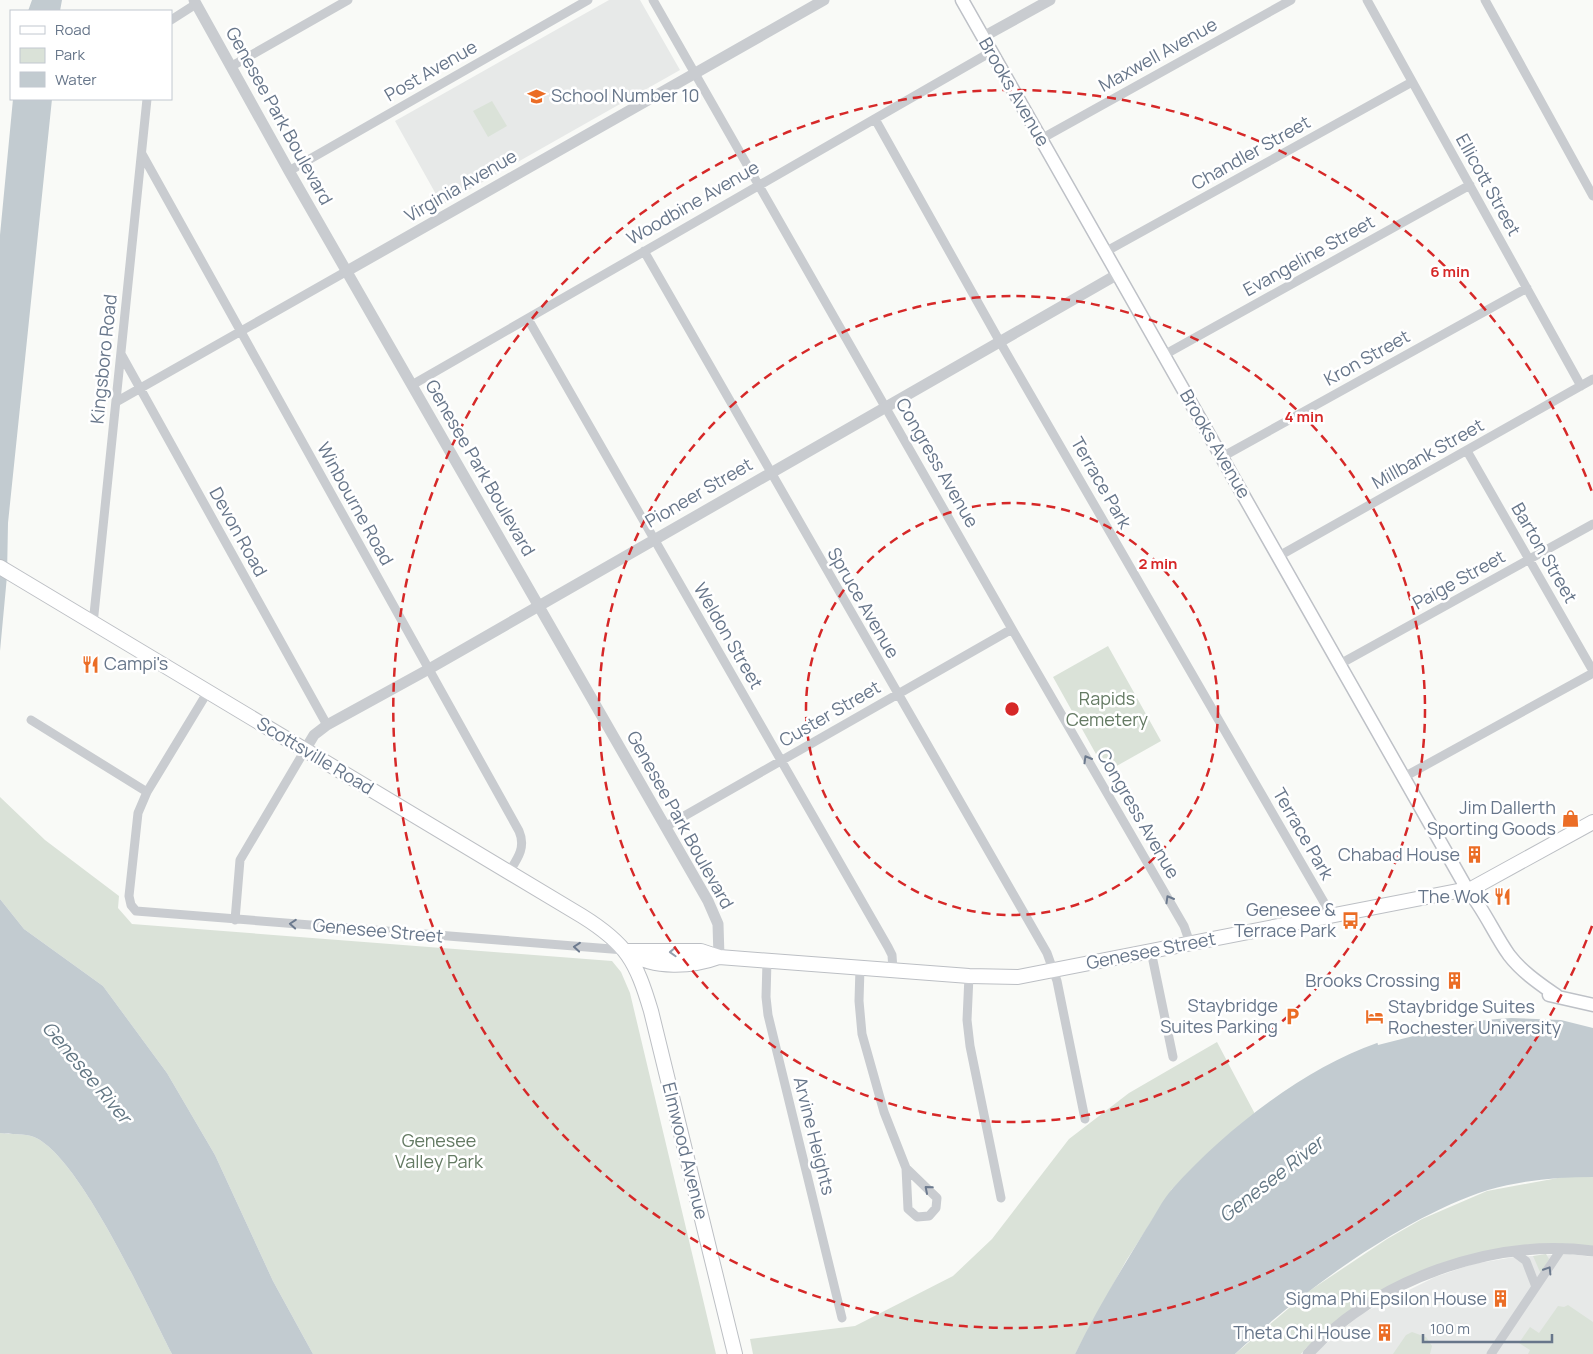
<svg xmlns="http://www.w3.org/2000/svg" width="1593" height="1354" font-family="Manrope,sans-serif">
  <rect width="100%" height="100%" fill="#f9faf7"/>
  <path fill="#e7e9e8" d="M609,0H640L680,70L442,205L395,121Z
    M1570,1254L1593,1257V1354H1314L1361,1314L1435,1277L1473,1264L1514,1257Z"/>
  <path fill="#dae2d8" d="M492,101L507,126L488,137L473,111Z
    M1108,646L1161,741L1106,772L1053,677Z
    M0,797L45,840L119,896L118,908L132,924L612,961L621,972L630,993L716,1354H313L273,1281L215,1155L167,1073L103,986L24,929L0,899Z
    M1217,1042L1255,1114L1228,1135L1172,1189L1126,1261L1075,1354H753L750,1339L855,1326L953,1276L992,1239L1069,1139L1129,1093Z
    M0,1133C11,1135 24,1133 34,1137C80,1156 147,1306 172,1354H0Z
    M1563,1177H1593V1246L1533,1244L1503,1248L1438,1265L1306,1348L1301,1354H1235L1309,1291L1387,1239L1422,1219L1487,1191Z
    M1546,1254L1549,1259L1542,1272H1540L1533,1256Z
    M1568,1305L1593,1322V1354H1528L1530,1350L1519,1343L1530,1327L1539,1333L1558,1306L1564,1307Z
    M1412,1332L1426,1337L1432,1346L1430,1354H1393L1406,1335Z"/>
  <path fill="#c2cbd0" d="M32,0H62L60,11H28Z
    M13,99H52L8,523L7,576L0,651V235Z
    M0,899L24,929L103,986L167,1073L215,1155L273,1281L313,1354H172C147,1306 80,1156 34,1137C24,1133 11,1135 0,1133Z
    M1511,1018L1561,1020L1593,1028V1177C1558,1177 1522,1180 1488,1190C1403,1217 1299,1293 1235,1354H1075C1096,1311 1121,1270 1146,1229C1155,1216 1162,1200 1173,1188C1224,1131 1304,1068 1377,1043C1420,1028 1465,1021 1511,1018Z"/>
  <path fill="#f9faf7" d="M1445,1023V1028L1378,1045L1377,1041L1391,1036Z"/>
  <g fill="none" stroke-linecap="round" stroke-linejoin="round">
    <defs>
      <path id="secondary" d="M962,0L1467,889C1484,909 1494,934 1509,955C1522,972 1540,984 1557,996
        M1549,995L1593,1005"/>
      <path id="primary" d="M0,567L582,916C627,944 636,961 651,1011L735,1354
        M626,951H701L719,957L969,976L1018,977L1473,888L1593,822
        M630,953C654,969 692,967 719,957"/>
    </defs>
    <use href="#secondary" stroke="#bec1c7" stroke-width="15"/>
    <use href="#primary" stroke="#bcbfc4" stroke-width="16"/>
    <path stroke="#c9ccd0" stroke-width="9" d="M653,0L1012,629L1184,926L1190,943
      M1367,0L1581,386
      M1485,0L1593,196
      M171,20L196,4
      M232,66L348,0
      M875,119L1000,342L1325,904L1329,915
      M1041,139L1291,0
      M142,154L519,831C526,847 518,858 509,872
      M289,171L588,0
      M644,251L1047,953L1057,981L1085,1119
      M1105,252L1412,82
      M528,319L888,947L892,955L893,970
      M121,354L327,725
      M1164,355L1470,185
      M412,385L991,52
      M116,402L347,271
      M1467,451L1593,671
      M1222,457L1527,288
      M1279,556L1593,379
      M93,624L147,99
      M1340,664L1593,524
      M207,693L147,792L138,813L129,896L131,905L136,911L624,950
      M31,720L147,792
      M1404,777L1593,673
      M665,827L1012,629
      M235,920L240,860L305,750
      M1151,951L1173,1057
      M767,961L766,997L768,1015L842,1318
      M860,968L859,1001L862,1034L884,1112L906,1168L937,1198L936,1208L929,1216L917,1217L908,1209L906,1168
      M969,976L967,1020L970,1046L1001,1198
      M1514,1252L1526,1261L1536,1287
      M1491,1354L1562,1248"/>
    <path stroke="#c9ccd0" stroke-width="11" d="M194,0L289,171L708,901L718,924L719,957
      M983,37L1050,0
      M347,271L824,0
      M305,750L314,735L327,725L429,669L1118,274
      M1308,1354C1376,1279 1493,1238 1593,1251"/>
    <use href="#secondary" stroke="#fff" stroke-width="12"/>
    <use href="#primary" stroke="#fff" stroke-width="14"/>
  </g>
  <defs><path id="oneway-chevron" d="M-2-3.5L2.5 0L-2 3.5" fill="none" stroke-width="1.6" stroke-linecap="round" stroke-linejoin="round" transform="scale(1.25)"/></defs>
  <g stroke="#6c7a8e">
    <use href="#oneway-chevron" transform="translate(1087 759) rotate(-120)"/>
    <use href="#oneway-chevron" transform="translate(1169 899) rotate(-120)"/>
    <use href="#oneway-chevron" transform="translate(293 924) rotate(-176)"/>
    <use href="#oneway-chevron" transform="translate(577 947) rotate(-175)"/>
    <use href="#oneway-chevron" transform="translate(928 1189) rotate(-139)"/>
    <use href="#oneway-chevron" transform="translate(1548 1270) rotate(-58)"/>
  </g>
  <use stroke="#959fad" href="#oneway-chevron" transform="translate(673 952) rotate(178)"/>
  <g fill="none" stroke="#d62828" stroke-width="2.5" stroke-dasharray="9 6">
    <circle cx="1012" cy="709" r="206"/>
    <circle cx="1012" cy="709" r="413"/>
    <path d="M1592 926A619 619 0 1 1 1592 492"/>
  </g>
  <defs>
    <symbol id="school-bare" viewBox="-9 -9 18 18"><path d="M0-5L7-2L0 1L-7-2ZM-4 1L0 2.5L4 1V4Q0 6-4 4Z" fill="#eb6d26" stroke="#fff" stroke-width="2.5" paint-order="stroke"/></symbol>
    <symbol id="restaurant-bare" viewBox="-9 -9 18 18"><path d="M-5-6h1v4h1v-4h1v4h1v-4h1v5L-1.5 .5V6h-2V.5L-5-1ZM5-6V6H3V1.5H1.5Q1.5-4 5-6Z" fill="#eb6d26" stroke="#fff" stroke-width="2.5" paint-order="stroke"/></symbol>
    <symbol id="shop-bare" viewBox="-9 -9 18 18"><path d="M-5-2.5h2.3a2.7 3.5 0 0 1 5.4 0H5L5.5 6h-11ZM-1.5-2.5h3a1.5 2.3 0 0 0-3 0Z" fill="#eb6d26" stroke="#fff" stroke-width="2.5" paint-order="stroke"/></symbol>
    <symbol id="building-bare" viewBox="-9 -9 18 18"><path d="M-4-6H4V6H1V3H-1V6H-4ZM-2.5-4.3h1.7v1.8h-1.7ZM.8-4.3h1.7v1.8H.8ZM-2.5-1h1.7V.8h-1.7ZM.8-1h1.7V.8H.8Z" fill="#eb6d26" stroke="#fff" stroke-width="2.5" paint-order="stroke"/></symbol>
    <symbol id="bus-bare" viewBox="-9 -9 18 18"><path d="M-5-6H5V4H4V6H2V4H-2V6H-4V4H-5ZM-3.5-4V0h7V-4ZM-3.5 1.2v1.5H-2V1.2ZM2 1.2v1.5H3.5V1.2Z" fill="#eb6d26" stroke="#fff" stroke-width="2.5" paint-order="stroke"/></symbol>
    <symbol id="parking-bare" viewBox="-9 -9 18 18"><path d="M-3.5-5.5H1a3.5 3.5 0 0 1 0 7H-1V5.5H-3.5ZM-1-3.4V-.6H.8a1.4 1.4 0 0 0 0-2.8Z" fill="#eb6d26" stroke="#fff" stroke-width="2.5" paint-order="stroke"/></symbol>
    <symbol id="hotel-bare" viewBox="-9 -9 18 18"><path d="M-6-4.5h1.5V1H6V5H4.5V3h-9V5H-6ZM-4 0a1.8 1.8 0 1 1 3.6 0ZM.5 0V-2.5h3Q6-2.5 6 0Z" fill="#eb6d26" stroke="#fff" stroke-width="2.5" paint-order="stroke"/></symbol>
  </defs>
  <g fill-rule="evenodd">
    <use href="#school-bare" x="524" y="84" width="25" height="25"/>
    <use href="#restaurant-bare" x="78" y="652" width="25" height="25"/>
    <use href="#shop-bare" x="1558" y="806" width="25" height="25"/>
    <use href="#building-bare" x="1462" y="842" width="25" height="25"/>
    <use href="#restaurant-bare" x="1490" y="884" width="25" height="25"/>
    <use href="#bus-bare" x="1338" y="908" width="25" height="25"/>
    <use href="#building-bare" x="1442" y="968" width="25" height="25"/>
    <use href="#parking-bare" x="1280" y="1004" width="25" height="25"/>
    <use href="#hotel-bare" x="1362" y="1004" width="25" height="25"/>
    <use href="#building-bare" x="1488" y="1286" width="25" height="25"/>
    <use href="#building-bare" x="1372" y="1320" width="25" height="25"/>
  </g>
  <g text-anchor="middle" stroke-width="5" stroke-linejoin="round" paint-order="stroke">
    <g font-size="18" fill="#67768a" stroke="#fff">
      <text transform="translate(1158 55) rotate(-29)" y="6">Maxwell Avenue</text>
      <text transform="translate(431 71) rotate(-30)" y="6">Post Avenue</text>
      <text transform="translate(1014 92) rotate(60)" y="6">Brooks Avenue</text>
      <text transform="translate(279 116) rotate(61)" y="6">Genesee Park Boulevard</text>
      <text transform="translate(1251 153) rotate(-29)" y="6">Chandler Street</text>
      <text transform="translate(1488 185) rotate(61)" y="6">Ellicott Street</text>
      <text transform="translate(461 186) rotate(-30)" y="6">Virginia Avenue</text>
      <text transform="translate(693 203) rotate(-30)" y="6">Woodbine Avenue</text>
      <text transform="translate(1309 256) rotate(-29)" y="6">Evangeline Street</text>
      <text transform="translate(1367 358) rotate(-29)" y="6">Kron Street</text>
      <text transform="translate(104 359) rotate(-84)" y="6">Kingsboro Road</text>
      <text transform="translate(1215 444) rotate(60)" y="6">Brooks Avenue</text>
      <text transform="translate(1428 454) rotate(-29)" y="6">Millbank Street</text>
      <text transform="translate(937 463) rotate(60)" y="6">Congress Avenue</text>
      <text transform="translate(480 468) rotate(60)" y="6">Genesee Park Boulevard</text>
      <text transform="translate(1101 483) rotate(60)" y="6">Terrace Park</text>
      <text transform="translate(699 493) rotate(-30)" y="6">Pioneer Street</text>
      <text transform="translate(355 504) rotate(61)" y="6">Winbourne Road</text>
      <text transform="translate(238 532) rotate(61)" y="6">Devon Road</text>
      <text transform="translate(1544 553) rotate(60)" y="6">Barton Street</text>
      <text transform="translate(1459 580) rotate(-29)" y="6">Paige Street</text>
      <text transform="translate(863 603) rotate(60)" y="6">Spruce Avenue</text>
      <text transform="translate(728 636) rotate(60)" y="6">Weldon Street</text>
      <text transform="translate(830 714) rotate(-30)" y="6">Custer Street</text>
      <text transform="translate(315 756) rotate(31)" y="6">Scottsville Road</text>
      <text transform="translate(1138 814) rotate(60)" y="6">Congress Avenue</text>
      <text transform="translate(680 820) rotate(61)" y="6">Genesee Park Boulevard</text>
      <text transform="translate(1303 834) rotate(60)" y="6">Terrace Park</text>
      <text transform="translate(378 931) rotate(5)" y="6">Genesee Street</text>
      <text transform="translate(1151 951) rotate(-11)" y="6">Genesee Street</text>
      <text transform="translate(814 1136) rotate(76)" y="6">Arvine Heights</text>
      <text transform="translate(685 1151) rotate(76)" y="6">Elmwood Avenue</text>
    </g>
    <g font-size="18" fill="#67768a" stroke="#fff" text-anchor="end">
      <text x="551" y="102" text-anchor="start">School Number 10</text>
      <text x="104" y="670" text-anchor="start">Campi's</text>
      <text x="1556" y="814">Jim Dallerth<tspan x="1556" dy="21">Sporting Goods</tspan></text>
      <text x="1460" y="861">Chabad House</text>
      <text x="1489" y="903">The Wok</text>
      <text x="1336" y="916">Genesee &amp;<tspan x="1336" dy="21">Terrace Park</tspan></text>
      <text x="1440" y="987">Brooks Crossing</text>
      <text x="1278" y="1012">Staybridge<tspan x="1278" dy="21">Suites Parking</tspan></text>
      <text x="1388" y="1013" text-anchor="start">Staybridge Suites<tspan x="1388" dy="21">Rochester University</tspan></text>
      <text x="1487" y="1305">Sigma Phi Epsilon House</text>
      <text x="1371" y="1339">Theta Chi House</text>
    </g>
    <g font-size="18" fill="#647a63" stroke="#fff">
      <text x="1107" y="705">Rapids<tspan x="1107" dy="21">Cemetery</tspan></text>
      <text x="439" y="1147">Genesee<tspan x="439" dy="21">Valley Park</tspan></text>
    </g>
    <g font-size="19" font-style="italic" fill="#637784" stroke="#fff">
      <text transform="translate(87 1072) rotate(50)" y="7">Genesee River</text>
      <text transform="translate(1271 1179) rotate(-38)" y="7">Genesee River</text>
    </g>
  </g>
  <circle cx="1012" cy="709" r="8" fill="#d62828" stroke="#fff" stroke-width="2.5"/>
  <g font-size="15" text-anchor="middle" font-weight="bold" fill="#d62828" stroke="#fff" stroke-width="5" stroke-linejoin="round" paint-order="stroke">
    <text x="1450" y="277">6 min</text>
    <text x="1304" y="422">4 min</text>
    <text x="1158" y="569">2 min</text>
  </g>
  <rect x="10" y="10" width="162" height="90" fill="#ffffff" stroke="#c2c8d0"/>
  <rect x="20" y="26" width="25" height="8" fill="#ffffff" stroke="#c2c8d0"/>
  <text x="55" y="35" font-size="15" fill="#67768a">Road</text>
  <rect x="20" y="48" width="25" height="15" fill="#dae2d8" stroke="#c2c8d0"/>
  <text x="55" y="60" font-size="15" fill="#67768a">Park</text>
  <rect x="20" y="72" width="25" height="15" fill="#c2cbd0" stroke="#c2c8d0"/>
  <text x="55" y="85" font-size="15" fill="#67768a">Water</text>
  <path d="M1423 1334v8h129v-8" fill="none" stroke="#67768a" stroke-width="2.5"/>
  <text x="1430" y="1334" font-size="15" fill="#67768a" stroke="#ffffff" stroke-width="4" paint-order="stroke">100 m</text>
</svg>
